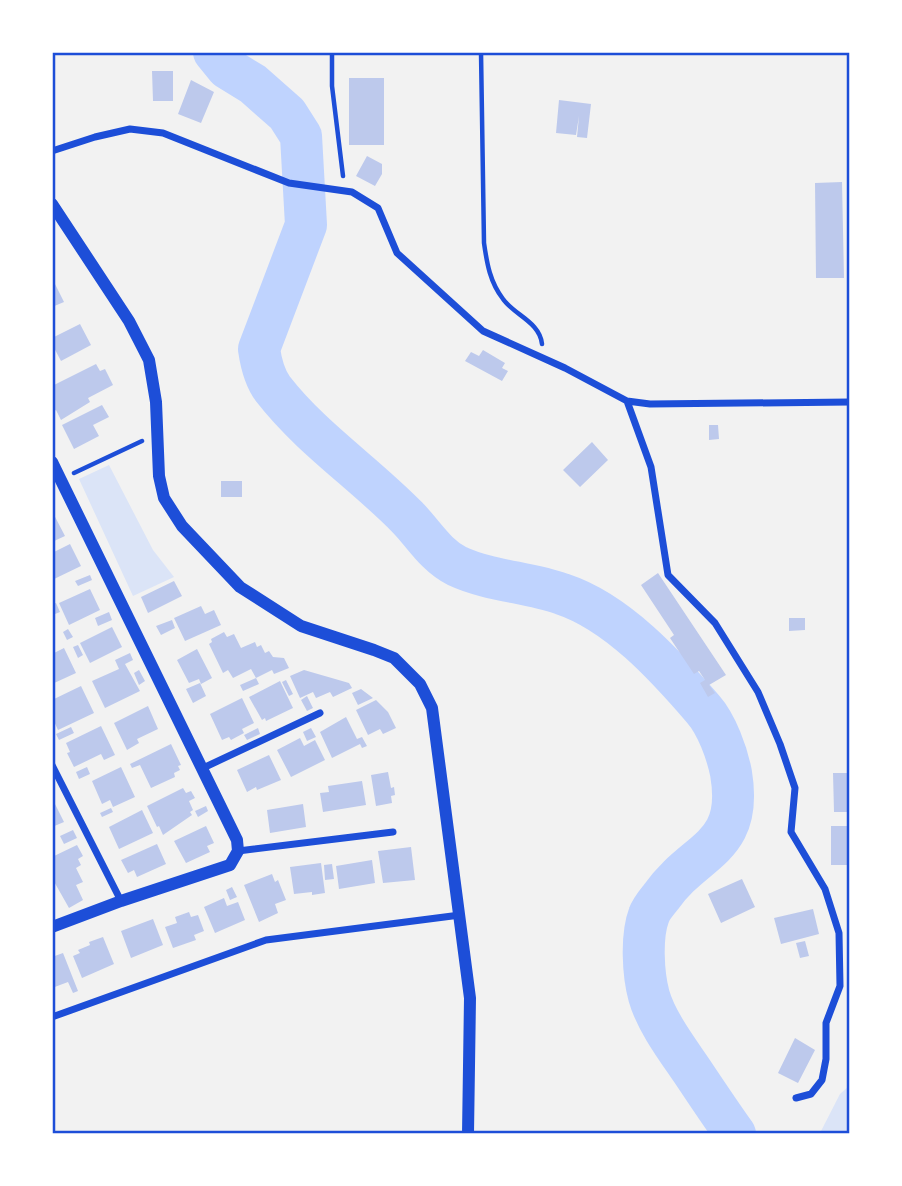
<svg xmlns="http://www.w3.org/2000/svg" width="902" height="1186" font-family="'Source Sans 3',sans-serif">
  <rect width="100%" height="100%" fill="#f2f2f2"/>
  <path fill="#dbe4f7" d="M109,465L153,550L174,577L133,596L79,479Z
    M849,1086V1133H820L840,1094Z"/>
  <g fill="none" stroke-linecap="round" stroke-linejoin="round">
    <path stroke="#bfd3fe" stroke-width="42" d="M214,52L227,68L253,84L287,114L301,136L306,225L259,349C261,363 264,377 273,389C311,438 364,473 407,517C423,533 435,555 457,566C489,581 528,582 562,594C617,612 666,666 703,709C717,725 727,753 731,773C744,850 695,848 661,897C657,902 651,909 649,915C641,936 643,974 649,996C656,1021 677,1049 692,1071C706,1092 720,1113 735,1134"/>
  </g>
  <path fill="#bdc9ec" d="M152,71H173V101H153Z
    M349,78H384V145H349Z
    M191,80L214,92L201,123L178,114Z
    M559,100L591,104L587,138L577,137L579,116L576,135L556,133Z
    M367,156L382,164V174L375,186L356,176Z
    M842,182L844,278H816L815,183Z
    M55,284L64,302L52,307V285Z
    M80,324L91,345L61,361L52,344V338Z
    M483,350L505,363L502,368L508,371L502,381L465,361L471,352L479,356Z
    M96,364L100,371L105,369L113,385L88,398L90,402L61,420L56,410L52,412V386Z
    M102,405L109,417L93,425L99,436L74,449L62,425Z
    M709,425H718L719,439L709,440Z
    M592,442L608,460L580,487L563,470Z
    M221,481H242V497H221Z
    M52,511L65,536L52,542Z
    M70,544L81,566L52,580V553Z
    M658,573L726,675L709,685L715,693L708,697L700,683L705,680L699,671L694,674L670,638L674,635L641,585Z
    M90,575L92,580L78,586L75,581Z
    M174,581L182,596L148,613L141,597Z
    M90,589L100,610L69,625L59,603Z
    M56,603L60,612L55,614L52,604Z
    M201,606L205,614L214,610L221,625L185,641L174,618Z
    M109,612L112,620L98,626L95,618Z
    M789,618H805V630L789,631Z
    M172,620L175,628L161,635L156,626Z
    M112,627L122,647L90,663L80,643Z
    M68,629L73,637L67,640L63,632Z
    M224,632L227,637L234,634L241,648L255,642L257,647L261,645L265,653L269,651L273,657L284,658L289,668L274,674L272,670L256,678L251,669L233,678L228,670L223,673L209,644L212,642L211,639Z
    M78,645L83,655L78,658L73,647Z
    M64,648L76,673L52,684V654Z
    M197,649L212,678L201,684L199,679L189,683L177,660Z
    M130,653L133,660L125,664L140,691L105,708L92,681L119,669L115,660Z
    M139,670L145,681L139,685L134,673Z
    M304,670L349,683L352,688L333,697L330,692L316,698L313,692L300,698L290,676Z
    M256,678L259,684L243,691L240,685Z
    M286,680L293,694L289,696L282,682Z
    M280,681L293,708L266,721L265,718L262,720L249,697Z
    M200,683L206,696L193,703L186,689Z
    M81,686L94,713L58,730L52,717V700Z
    M361,689L373,698L358,705L352,693Z
    M307,696L313,708L307,711L301,700Z
    M242,698L254,723L242,729L244,733L231,740L229,737L222,740L210,714Z
    M376,700L388,712L396,728L383,734L380,729L368,735L356,710Z
    M148,706L158,729L137,739L139,743L127,750L114,723Z
    M346,717L357,739L362,737L367,746L362,748L360,744L332,758L320,732Z
    M101,726L115,755L104,760L101,754L74,767L67,753L70,752L66,743Z
    M71,727L74,733L59,740L56,734Z
    M258,728L260,734L247,740L244,735Z
    M311,728L316,737L307,741L303,732Z
    M300,738L304,746L315,740L325,760L291,777L277,750Z
    M171,744L181,765L178,766L180,770L174,773L175,777L151,788L140,765L132,768L130,764Z
    M269,755L281,780L257,790L256,787L247,792L237,770Z
    M87,767L90,774L79,779L76,772Z
    M121,767L135,797L113,807L110,800L102,804L92,781Z
    M388,772L391,788L394,787L395,795L391,796L392,803L376,806L371,775Z
    M833,773H850V812H834Z
    M362,781L366,805L323,812L320,793L329,792L328,786Z
    M183,788L186,793L191,791L195,798L189,801L193,810L190,812L192,815L163,835L159,826L157,827L147,806Z
    M52,802H54L64,822L52,827Z
    M303,804L306,827L270,833L267,810Z
    M206,806L208,811L198,817L195,811Z
    M111,808L113,812L102,817L100,813Z
    M142,810L153,833L119,849L109,827Z
    M206,826L214,843L207,846L210,852L186,863L174,841Z
    M831,826H850V865H831Z
    M73,830L77,838L64,844L60,836Z
    M157,844L166,864L137,877L134,870L128,873L121,860Z
    M77,845L83,856L78,859L81,865L76,868L83,882L76,885L83,900L69,908L52,878V857Z
    M411,847L415,880L383,883L378,851Z
    M372,860L375,883L339,889L336,866Z
    M321,863L325,893L312,895V892L294,894L290,867Z
    M332,864L334,879L325,880L324,865Z
    M272,874L275,882L278,880L286,900L275,904L278,913L259,922L244,885Z
    M742,879L755,907L721,923L708,894Z
    M232,887L237,897L230,900L226,890Z
    M224,898L227,906L238,902L245,920L215,933L204,907Z
    M813,909L819,934L781,944L774,918Z
    M189,912L191,917L198,915L204,931L194,935L196,940L173,948L165,927L177,923L175,917Z
    M153,919L163,945L131,958L121,931Z
    M103,937L114,964L82,978L73,956L80,953L78,950L90,945L89,942Z
    M805,941L809,956L800,958L796,943Z
    M63,953L78,991L73,993L68,982L52,988V957Z
    M795,1038L815,1050L798,1083L778,1073Z"/>
  <g fill="none" stroke-linecap="round" stroke-linejoin="round">
    <path stroke="#1d4ed8" stroke-width="4.5" d="M332,52V86L343,176
      M481,52L484,243C487,264 490,282 503,299C514,315 540,322 542,344
      M74,473L142,441"/>
    <path stroke="#1d4ed8" stroke-width="7" d="M52,151L95,137L130,129L163,133L289,183L352,192L378,208L397,253L483,331L565,368L627,401L650,404L850,402
      M627,401L651,467L668,575L715,623L758,692L780,744L795,788L791,832L825,889L839,933L840,986L826,1023V1059L822,1080L811,1094L796,1098
      M52,765L121,901
      M203,768L320,713
      M238,851L393,832
      M52,1017L266,940L460,915"/>
    <path stroke="#1d4ed8" stroke-width="12" d="M52,204L129,321L149,360L156,402L159,476L164,498L182,526L240,587L301,626L374,650L394,658L420,684L432,708L470,998L468,1134
      M52,462L237,840L238,851L230,865L121,901L52,927"/>
  </g>
  <rect width="902" height="1186" fill="none" stroke="#ffffff" stroke-width="108"/>
  <rect x="54" y="54" width="794" height="1078" fill="none" stroke="#1d4ed8" stroke-width="2.5"/>
</svg>
